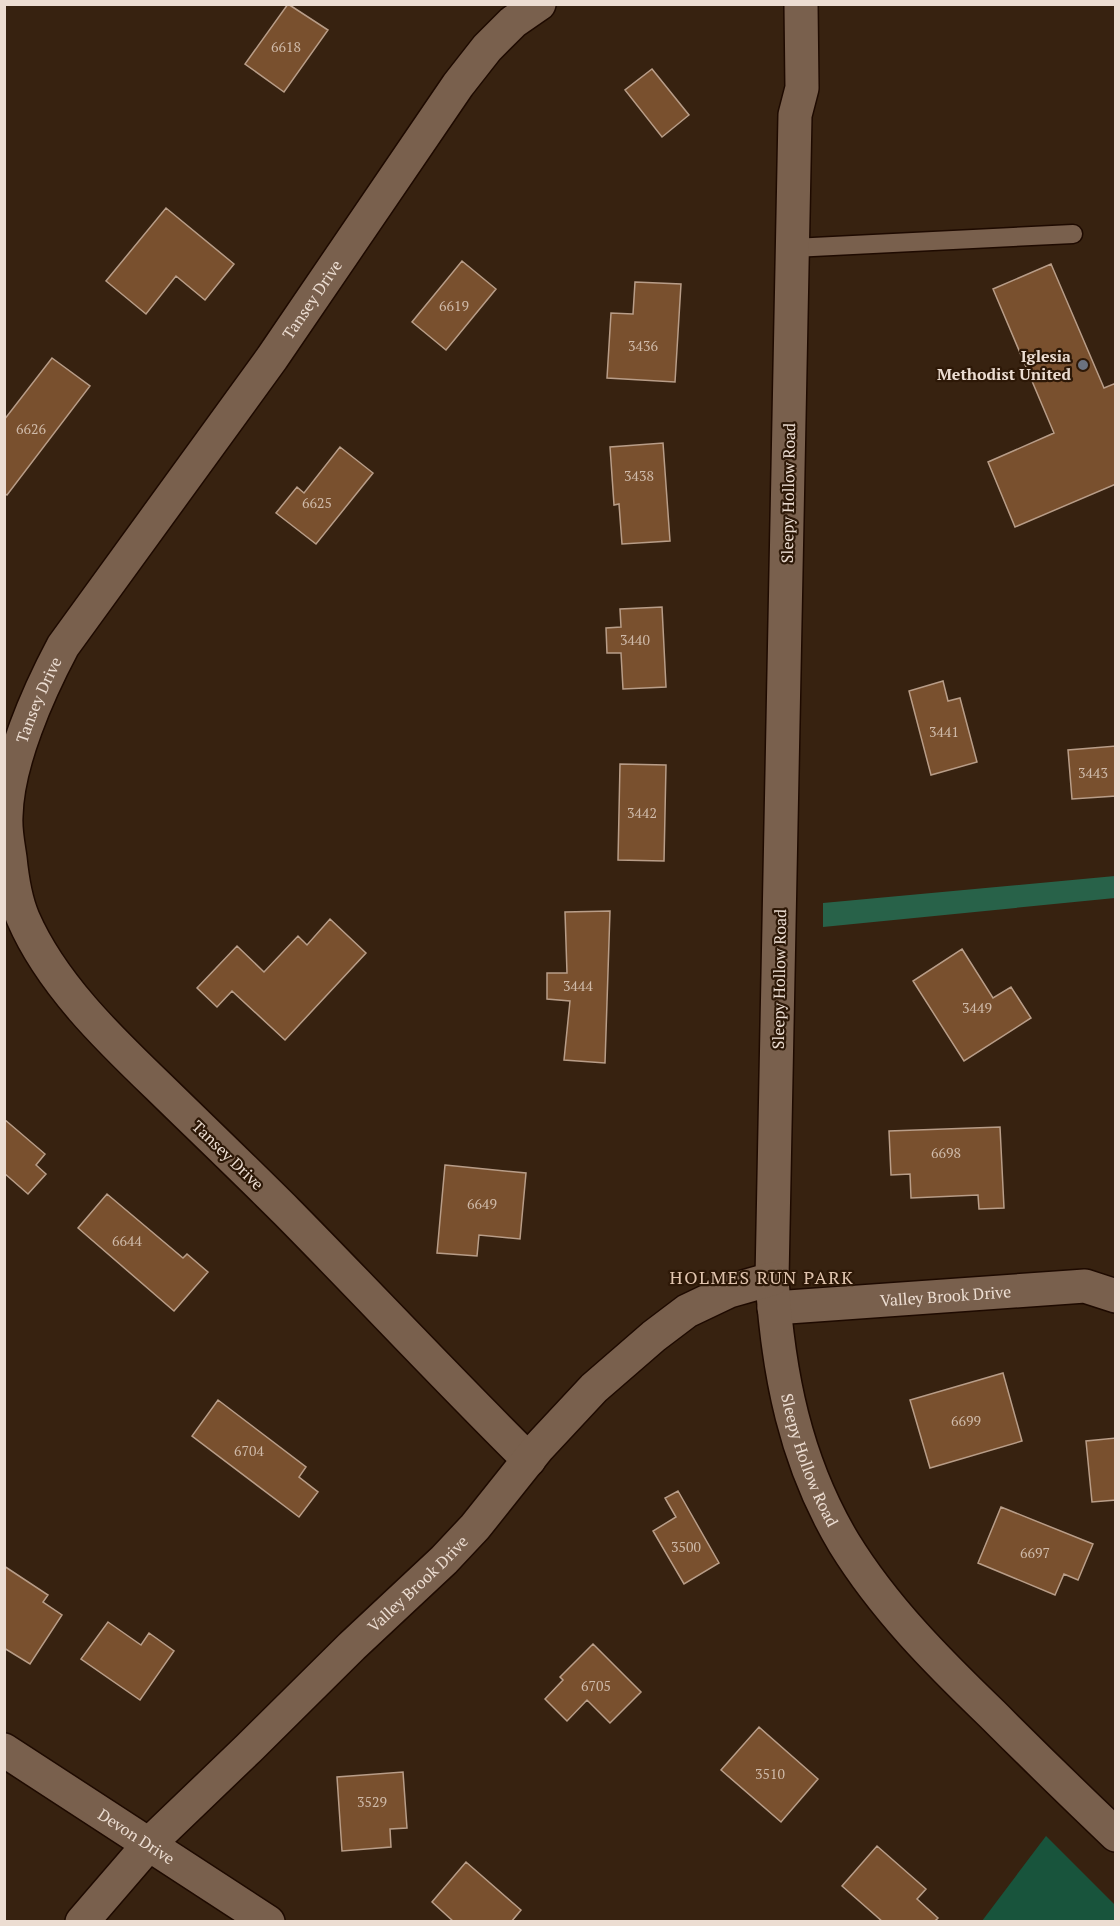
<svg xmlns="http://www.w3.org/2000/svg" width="1120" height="1926" font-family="'PT Serif',serif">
  <rect width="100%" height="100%" fill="#372210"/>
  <path fill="#18543c" d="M1046,1836L1115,1905V1921H982Z"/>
  <path fill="#286249" d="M1115,876V898L823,927V903Z"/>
  <path fill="#79502e" stroke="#b89d88" stroke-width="1.5" d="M288,4L328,30L284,92L245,64Z
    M652,69L689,115L662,137L625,90Z
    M166,208L234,264L205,300L176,276L146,314L106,281Z
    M462,261L496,289L446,350L412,322Z
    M1051,264L1104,388L1116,383V484L1015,527L988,462L1054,433L993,289Z
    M635,282L681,284L675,382L607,378L611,313L633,314Z
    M52,358L90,386L7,495L4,493V420Z
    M663,443L670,541L622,544L619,504L614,505L610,447Z
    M340,447L373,473L316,544L276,513L297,487L304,493Z
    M662,607L666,687L623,689L621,653H607L606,628L621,627L620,609Z
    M943,681L948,701L960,698L977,762L931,775L909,691Z
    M1116,746V796L1072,799L1068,750Z
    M620,764L666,765L664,861L618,860Z
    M610,911L605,1063L564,1060L570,1001L547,999V973H567L565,912Z
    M330,919L366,953L285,1040L232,991L217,1007L197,988L237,946L264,972L298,936L307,945Z
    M962,949L993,998L1011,987L1031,1018L964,1061L913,981Z
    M4,1119L45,1154L36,1165L46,1174L28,1194L4,1173Z
    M1000,1127L1004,1208L979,1209L978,1195L911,1198L910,1174L891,1175L889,1131Z
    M445,1165L526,1173L520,1239L479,1235L477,1256L437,1253Z
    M107,1194L183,1258L187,1254L208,1272L174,1311L78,1228Z
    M1003,1373L1022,1441L930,1468L910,1400Z
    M218,1400L306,1467L299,1477L318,1492L299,1517L192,1436Z
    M1116,1438V1500L1092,1502L1086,1441Z
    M678,1491L719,1563L684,1584L653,1531L676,1517L665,1498Z
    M1001,1507L1093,1544L1078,1580L1064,1574L1055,1595L978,1563Z
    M4,1566L48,1595L43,1602L62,1615L30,1664L4,1648Z
    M108,1622L141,1645L149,1633L174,1651L140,1700L81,1659Z
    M593,1644L641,1692L610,1723L587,1700L567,1721L545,1699L563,1680L560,1677Z
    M759,1727L818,1779L781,1822L721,1770Z
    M403,1772L407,1828L390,1829L391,1847L342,1851L337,1777Z
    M877,1846L926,1889L917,1899L938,1918L934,1922H883L842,1886Z
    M466,1862L521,1910L511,1922H454L432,1902Z"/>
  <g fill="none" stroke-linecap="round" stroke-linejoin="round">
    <defs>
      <path id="lane" d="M793,248L1073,234"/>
      <g id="street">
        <path id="s1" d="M774,1308L1085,1286L1116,1296"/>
        <path id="s2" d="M529,1460C447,1379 368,1294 287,1212C245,1170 201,1128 158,1086C108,1038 51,983 23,918C15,899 12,878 10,858C8,844 5,830 6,816C7,763 38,693 63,646L272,358L458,85L487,48L513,22L539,4"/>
        <path id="s3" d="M4,1750L268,1922"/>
      </g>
      <g id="secondary">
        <path id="s4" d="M801,4L802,88L795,115L772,1279C778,1373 795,1461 844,1543C884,1608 938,1662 992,1714C1033,1755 1074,1795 1116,1835"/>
        <path id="s5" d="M82,1922L150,1843L249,1748L352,1646L444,1560L475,1527L538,1448L594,1388L654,1336L687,1311L729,1291L772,1279"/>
      </g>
    </defs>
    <use href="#lane" stroke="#1e0a00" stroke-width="21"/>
    <use href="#street" stroke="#1e0a00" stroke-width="36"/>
    <use href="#secondary" stroke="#1e0a00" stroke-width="36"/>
    <use href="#lane" stroke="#79604d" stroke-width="18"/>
    <use href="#street" stroke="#79604d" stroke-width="33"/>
    <use href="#secondary" stroke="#79604d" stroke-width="33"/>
  </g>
  <circle fill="#6b7280" stroke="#2d1807" stroke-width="2" cx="1083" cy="365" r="6"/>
  <g text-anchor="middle" stroke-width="4.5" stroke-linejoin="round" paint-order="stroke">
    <g font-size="14" fill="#cfbaa9">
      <text x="286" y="52">6618</text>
      <text x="454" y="311">6619</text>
      <text x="643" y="351">3436</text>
      <text x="31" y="434">6626</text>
      <text x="639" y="481">3438</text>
      <text x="317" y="508">6625</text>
      <text x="635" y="645">3440</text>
      <text x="944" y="737">3441</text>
      <text x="1093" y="778">3443</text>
      <text x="642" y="818">3442</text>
      <text x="578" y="991">3444</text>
      <text x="977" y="1013">3449</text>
      <text x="946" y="1158">6698</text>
      <text x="482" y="1209">6649</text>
      <text x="127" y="1246">6644</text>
      <text x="966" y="1426">6699</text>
      <text x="249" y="1456">6704</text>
      <text x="686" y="1552">3500</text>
      <text x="1035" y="1558">6697</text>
      <text x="596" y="1691">6705</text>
      <text x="770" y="1779">3510</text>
      <text x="372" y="1807">3529</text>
    </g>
    <g font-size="16" fill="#ecddd2" stroke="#2d1807">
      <text dy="6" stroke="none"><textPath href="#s2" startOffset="1455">Tansey Drive</textPath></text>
      <text transform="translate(788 493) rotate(-89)" y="6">Sleepy Hollow Road</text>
      <text dy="6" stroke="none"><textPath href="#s2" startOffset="969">Tansey Drive</textPath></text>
      <text transform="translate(779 979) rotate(-89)" y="6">Sleepy Hollow Road</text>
      <text transform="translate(228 1155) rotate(44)" y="6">Tansey Drive</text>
      <text dy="6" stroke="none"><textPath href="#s1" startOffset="172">Valley Brook Drive</textPath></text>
      <text dy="6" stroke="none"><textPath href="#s4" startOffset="1462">Sleepy Hollow Road</textPath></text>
      <text dy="6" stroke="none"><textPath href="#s5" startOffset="477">Valley Brook Drive</textPath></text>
      <text dy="6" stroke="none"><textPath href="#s3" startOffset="158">Devon Drive</textPath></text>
    </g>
    <g font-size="16" font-weight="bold" fill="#ecddd2" stroke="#2d1807" text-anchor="end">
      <text x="1071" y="362">Iglesia<tspan x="1071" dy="18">Methodist United</tspan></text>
    </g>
    <g font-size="18" letter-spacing="1.5" fill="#e1c5af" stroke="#2d1807">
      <text x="762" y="1284">HOLMES RUN PARK</text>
    </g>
  </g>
  <rect width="1120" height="1926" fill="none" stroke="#ecddd2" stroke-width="12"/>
</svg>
